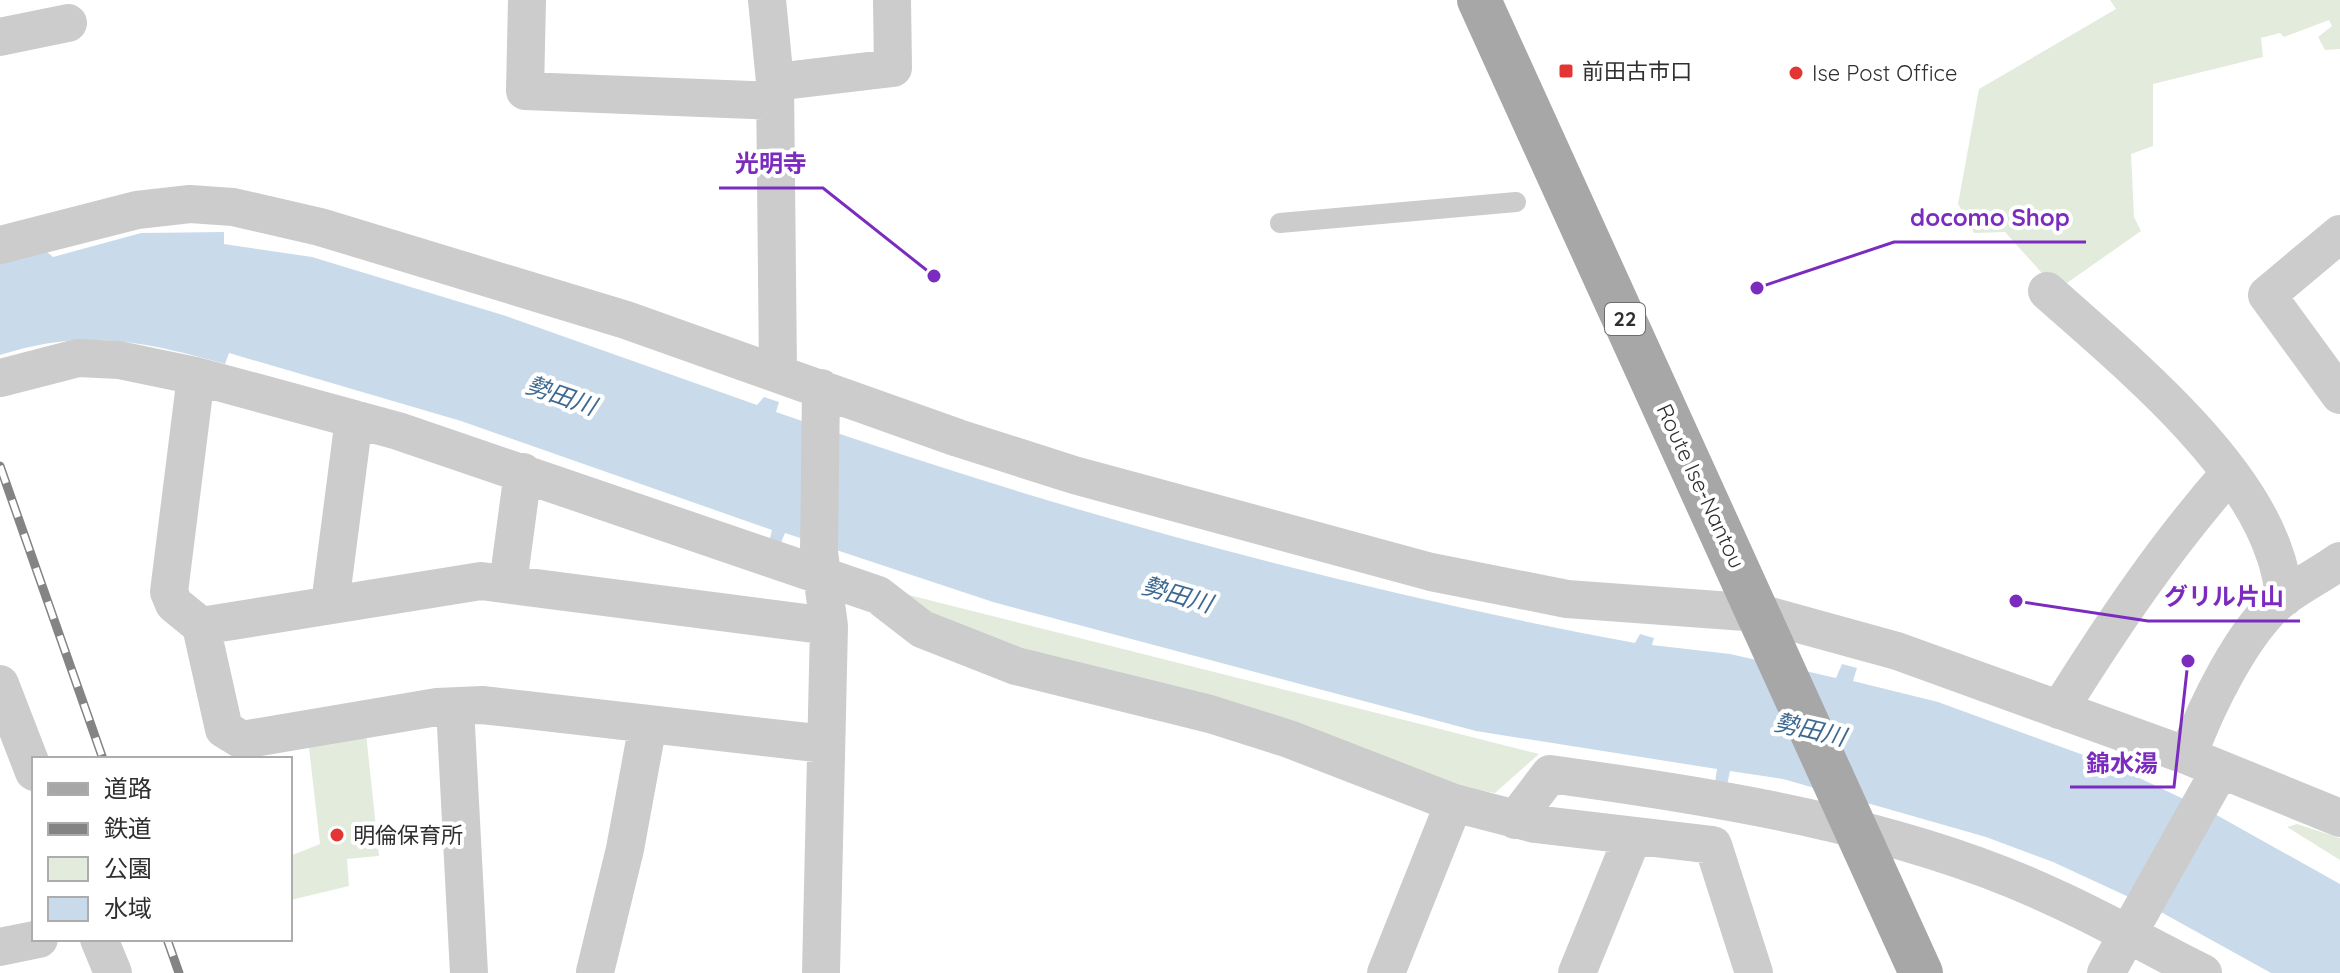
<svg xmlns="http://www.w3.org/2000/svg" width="2340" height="973" font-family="Quicksand,'Noto Sans JP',sans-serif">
  <rect width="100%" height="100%" fill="#fff"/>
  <path fill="#e3ecdc" d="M2110,0H2340V49L2325,50L2318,37L2332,26L2329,20L2284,37L2280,33L2261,38L2263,57L2153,84V146L2131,154L2134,217L2141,231L2057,290L2005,232L1974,233L1958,204L1979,89L2116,9Z
    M901,593L1539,754L1495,793L1437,783L1148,683L976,635L939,622Z
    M366,733L379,856L347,859L349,886L291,900L290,856L320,844L309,748Z
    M2297,824L2340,838V860L2287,827Z"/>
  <path fill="#c9dbeb" d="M224,232V244L312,257L506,316L757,405L764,397L779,402L776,412C1056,510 1344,589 1635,643L1640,634L1654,638L1652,645L1730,654L1836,678L1842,664L1857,668L1853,681L1938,702L2097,760L2105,753L2114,758L2112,765L2213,813L2340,884V973H2271L2159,911L2053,862L1986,837L1783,779L1730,771L1727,785L1715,783L1717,769L1476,731L993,602L785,533L780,545L769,542L772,530L461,421L229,353L225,364C144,341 82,328 0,355V259L41,247L53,257L141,233Z"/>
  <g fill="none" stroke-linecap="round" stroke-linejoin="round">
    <path stroke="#ccc" stroke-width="20" d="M1280,223L1516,202"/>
    <path stroke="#ccc" stroke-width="38" d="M527,0L525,91L775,101
      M767,0L775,82
      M0,37L68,23
      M2340,234L2267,295L2340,395
      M0,245L137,210L190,204L233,207L320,227L626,320L958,438L1074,475L1431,572L1567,599L1759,613L1897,651L2188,756L2340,818
      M2047,291C2123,359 2243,456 2275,555C2280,568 2282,583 2285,597
      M778,372L775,82L893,68L892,0
      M196,376L169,592L174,604L201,626L481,581L829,626
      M0,378L78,358L119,360L196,376L398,431L878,595L922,629L1016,666L1210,714L1289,739L1454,803L1535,824L1713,845L1754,973
      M821,388L819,552L829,626L821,973
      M508,584L523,472
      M330,604L354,419
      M201,626L224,729L242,740L437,707L482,705L825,744
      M0,684L34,772
      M455,707L469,973
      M2059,710C2111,627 2164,548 2229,474
      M2188,756C2205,709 2243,629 2283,598C2300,585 2322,574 2340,561
      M1515,820L1550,774C1714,797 1899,825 2051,896C2103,919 2152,948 2203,973
      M99,939L113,973
      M0,947L39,939
      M595,972L625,849L648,724
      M1386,973L1454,803
      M1577,973L1633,836
      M2106,973L2220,770"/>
    <path stroke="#a7a7a7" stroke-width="44" d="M1479,0L1921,973"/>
    <defs>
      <path id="rail" d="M0,466L103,759
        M167,939L179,973"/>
    </defs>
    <use href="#rail" stroke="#848484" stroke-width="9"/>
    <use href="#rail" stroke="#fff" stroke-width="6" stroke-dasharray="18" stroke-linecap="butt"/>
  </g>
  <g fill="#e33533" stroke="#fff" stroke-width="3">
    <rect x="1558" y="63" width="16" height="16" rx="4"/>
    <circle cx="1796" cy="73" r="8"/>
    <circle cx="337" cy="835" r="8"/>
  </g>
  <g text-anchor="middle" stroke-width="8" stroke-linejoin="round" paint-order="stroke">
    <rect fill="#fff" stroke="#6d6d6d" stroke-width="2" x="1605" y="303" width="40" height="32" rx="6"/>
    <g font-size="20" font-weight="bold" fill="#2f2f2f">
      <text x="1625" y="326">22</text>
    </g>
    <g font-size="22" fill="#2f2f2f" stroke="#fff" text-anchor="start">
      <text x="1582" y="79">前田古市口</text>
      <text x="1812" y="81">Ise Post Office</text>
      <text x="353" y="843">明倫保育所</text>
    </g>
    <g font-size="22" fill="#2f2f2f" stroke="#fff">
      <text transform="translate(1701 486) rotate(65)" y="8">Route Ise-Nantou</text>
    </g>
    <g font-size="24" font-style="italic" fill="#3d6990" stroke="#fff">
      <text transform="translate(561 396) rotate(19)" y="8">勢田川</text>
      <text transform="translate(1177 595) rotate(16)" y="8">勢田川</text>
      <text transform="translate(1810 730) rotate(13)" y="8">勢田川</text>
    </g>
  </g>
  <path fill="none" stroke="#7b2cbf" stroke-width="3" d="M934 276L823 188H719M1757 288L1894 242H2086M2016 601L2148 621H2300M2188 661L2174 787H2070"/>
  <g fill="#7b2cbf" stroke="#fff" stroke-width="3">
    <circle cx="934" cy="276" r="8"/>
    <circle cx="1757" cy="288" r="8"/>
    <circle cx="2016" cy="601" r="8"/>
    <circle cx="2188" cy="661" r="8"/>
  </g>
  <g font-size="24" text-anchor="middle" font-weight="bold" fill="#7b2cbf" stroke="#fff" stroke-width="8" stroke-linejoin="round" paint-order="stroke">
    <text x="771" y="172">光明寺</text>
    <text x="1990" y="226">docomo Shop</text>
    <text x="2224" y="605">グリル片山</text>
    <text x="2122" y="772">錦水湯</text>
  </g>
  <rect x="32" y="757" width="260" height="184" fill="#ffffff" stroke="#acacac" stroke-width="2"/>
  <rect x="48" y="783" width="40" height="12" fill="#a7a7a7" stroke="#acacac" stroke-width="2"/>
  <text x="104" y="797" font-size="24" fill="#2f2f2f">道路</text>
  <rect x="48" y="823" width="40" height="12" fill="#848484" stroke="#acacac" stroke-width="2"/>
  <text x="104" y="837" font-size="24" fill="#2f2f2f">鉄道</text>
  <rect x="48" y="857" width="40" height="24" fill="#e3ecdc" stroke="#acacac" stroke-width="2"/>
  <text x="104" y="877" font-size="24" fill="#2f2f2f">公園</text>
  <rect x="48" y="897" width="40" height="24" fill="#c9dbeb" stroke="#acacac" stroke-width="2"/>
  <text x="104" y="917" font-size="24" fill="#2f2f2f">水域</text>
</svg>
